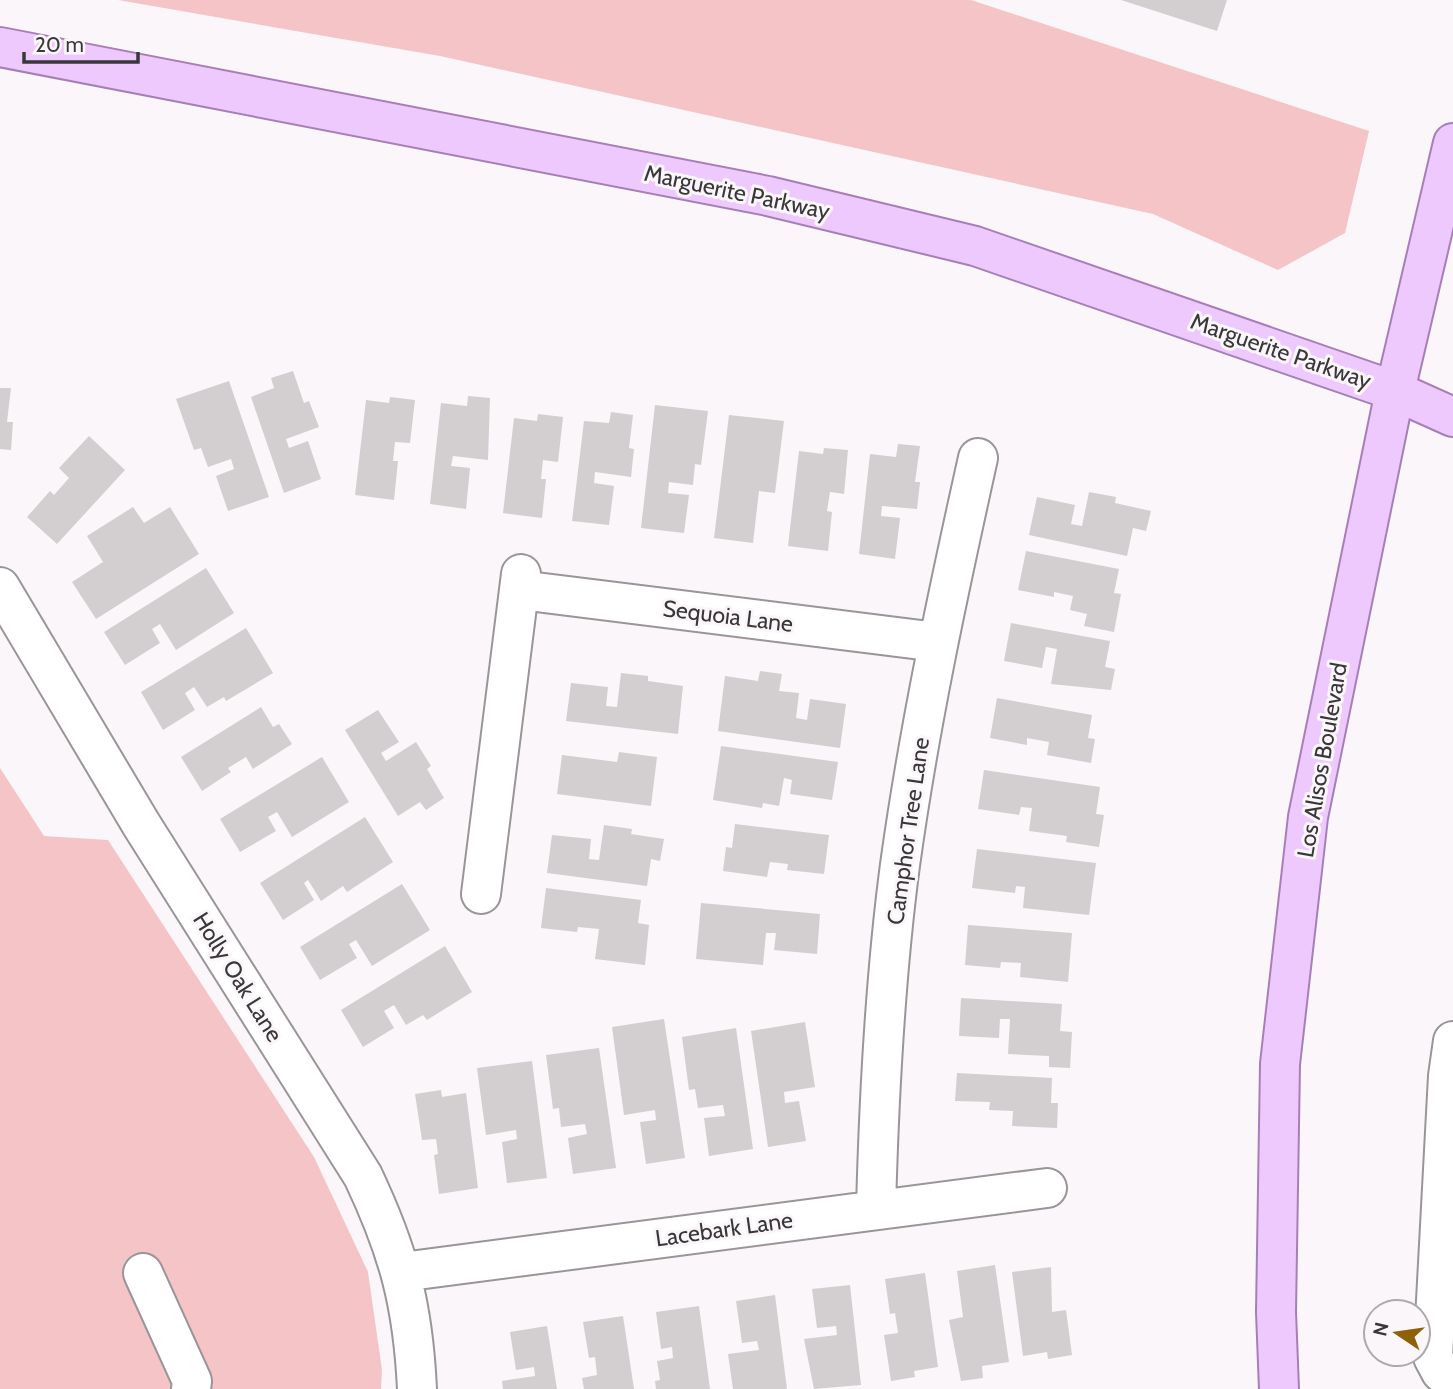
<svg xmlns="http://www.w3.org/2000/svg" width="1453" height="1389" font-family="Cabin,sans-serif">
  <rect width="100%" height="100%" fill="#fbf6fa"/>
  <path fill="#f5c4c7" d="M118,0H971L1369,131L1345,233L1278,270L1153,214L440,56Z
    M0,768L44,836L108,840L314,1157L368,1272L382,1370L381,1389H0Z"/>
  <path fill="#d3ced0" d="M1121,0H1227L1217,31Z
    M293,371L304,403L309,401L319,427L286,439L289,448L308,441L321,479L284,493L251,397L274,388L271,378Z
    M229,381L269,497L228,511L216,476L234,469L231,459L208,467L201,448L194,450L176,399Z
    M0,388H11L7,422H13L11,450L0,449Z
    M468,396L490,398L488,460L453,456L451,466L470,468L466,509L430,504L441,403L467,406Z
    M390,397L415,400L410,443L395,442L393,461H398L394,500L355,495L366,400L389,403Z
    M655,405L708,411L701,465L695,464L693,485L669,482L668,493L689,495L684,533L641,528Z
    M611,412L633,415L629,448L634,449L631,477L595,472L594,483L614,486L609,525L572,521L584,421L609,423Z
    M538,414L563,417L558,462L543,460L541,479H546L542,518L503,513L514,418L537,421Z
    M729,415L784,421L775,493L759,491L753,543L714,538Z
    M89,436L125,470L57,544L27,517L50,491L54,495L69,478L59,468Z
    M898,444L920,446L915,482H920L917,509L882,506L881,516L900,518L895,559L859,554L870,454L896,457Z
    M824,448L848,450L844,494L830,492L827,511L832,512L828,551L788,546L799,451L823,454Z
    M1089,492L1116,497L1115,503L1151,511L1146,531L1133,528L1127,556L1029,535L1037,497L1075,505L1071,524L1082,526Z
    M133,507L144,523L170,507L199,554L96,619L72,582L103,562L87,536Z
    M1026,551L1119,569L1114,593L1121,594L1114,632L1084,626L1087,614L1070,610L1073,596L1054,592V597L1018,590Z
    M206,568L234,613L176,650L160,624L152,629L160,643L125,665L104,632Z
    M1011,623L1110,641L1105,667L1115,669L1111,690L1051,684L1057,649L1046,647L1042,668L1004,661Z
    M246,628L273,673L226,701L224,697L207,707L194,687L185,693L195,710L163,730L141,692Z
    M760,671L782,674L779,691L799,693L796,718L807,720L810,699L846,704L840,748L718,731L725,676L758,681Z
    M621,673L648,676V681L683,686L678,734L566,721L571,683L608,687L606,706L617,707Z
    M997,698L1092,715L1088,738L1095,739L1091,763L1047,755L1049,742L1027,738V745L990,738Z
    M261,707L273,727L279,724L292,744L253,769L246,757L228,768L231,772L202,791L181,757Z
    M378,710L399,742L381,753L386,761L416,742L431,766L427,769L444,798L426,810L420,802L398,816L345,730Z
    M721,746L838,762L832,800L790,794L792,780L784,778L779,806L763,803L762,808L713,800Z
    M619,752L657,757L651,806L557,794L562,755L617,762Z
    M322,757L349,802L292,837L277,812L268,817L276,831L240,852L220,819Z
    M984,770L1100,787L1096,814L1104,815L1099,847L1066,842L1067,836L1029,831L1032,808L1021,807L1019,815L978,809Z
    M365,817L393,862L347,892L343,886L321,901L308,880L304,883L314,900L283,920L260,883Z
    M735,824L829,835L824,874L787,870L788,864L770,862L767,877L723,871L726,847L732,848Z
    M604,825L632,829L631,834L664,839L660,861L651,859L647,886L547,873L552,835L591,839L589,859L599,860Z
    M977,849L1096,863L1089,915L1023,908L1025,887L1016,886L1015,893L972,888Z
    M402,884L430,930L372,966L356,940L349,944L357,958L320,980L300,947Z
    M546,888L641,900L638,923L649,925L645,965L595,959L599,929L578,927L577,932L541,928Z
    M701,903L820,914L817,954L774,950L776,933H766L763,965L696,959Z
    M968,925L1072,933L1068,982L1020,977L1021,963L1001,962L1000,968L965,965Z
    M445,946L472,992L427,1020L423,1015L406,1025L394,1005L384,1011L394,1028L363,1047L341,1010Z
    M961,998L1062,1004L1060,1031L1072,1032L1070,1068L1049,1067V1056L1008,1054L1010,1019H1000L999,1038L959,1036Z
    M664,1019L685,1158L646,1164L640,1122L656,1120L655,1110L624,1115L612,1027Z
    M805,1022L815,1087L784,1092L785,1103L799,1101L806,1141L768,1147L751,1031Z
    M736,1028L753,1149L709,1156L704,1118L725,1116L723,1105L698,1108L695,1089L689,1090L682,1037Z
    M599,1048L616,1168L573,1174L568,1138L587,1134L585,1124L561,1127L559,1108L553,1109L546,1055Z
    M532,1061L547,1178L507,1183L502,1142L517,1139L516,1130L486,1135L477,1068Z
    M957,1073L1052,1078L1051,1103H1058L1057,1128L1012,1126L1013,1111L989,1110L990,1102L955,1101Z
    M441,1090L442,1097L466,1093L478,1188L439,1194L434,1155L438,1154L436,1139L422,1140L415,1094Z
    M995,1265L1009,1362L982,1366L983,1378L961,1381L949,1320L963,1317L957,1271Z
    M1051,1267L1052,1312L1066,1310L1072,1355L1048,1359L1047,1352L1023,1356L1012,1272Z
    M925,1273L938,1367L914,1371L915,1377L891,1381L884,1335L898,1333L895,1313L890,1314L885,1279Z
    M850,1285L861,1385L814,1389L804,1339L837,1335L836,1326L817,1328L812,1289Z
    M775,1295L787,1389H733L728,1354L759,1350L757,1341L742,1343L736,1301Z
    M699,1306L710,1389H656L655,1381L660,1380L657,1361L673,1358L672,1347L661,1349L656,1312Z
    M623,1316L634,1389H584L582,1378L597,1375L595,1357L589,1358L583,1322Z
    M547,1326L557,1389H503L502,1381L535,1376L534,1367L516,1370L510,1332Z"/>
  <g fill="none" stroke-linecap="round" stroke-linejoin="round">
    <defs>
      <path id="minor" d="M0,587L141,824L363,1176C399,1252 413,1305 417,1389
        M520,590L937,642
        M481,894L521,574
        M1453,1041L1448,1076L1433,1357L1441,1372L1453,1382
        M876,1209C879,1094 885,978 900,865C919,728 948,593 978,458
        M402,1272L1047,1188
        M143,1273L192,1381L191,1389"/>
      <path id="major" d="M0,47L768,196L975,246L1395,391L1453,417
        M1279,1389L1276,1312L1280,1064L1308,817L1395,391L1453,143"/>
    </defs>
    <use href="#minor" stroke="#999598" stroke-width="42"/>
    <use href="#major" stroke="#a77fb8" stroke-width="42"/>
    <use href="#minor" stroke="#fff" stroke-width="38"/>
    <use href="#major" stroke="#eec9fd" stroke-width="38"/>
  </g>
  <g text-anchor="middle" stroke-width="6" stroke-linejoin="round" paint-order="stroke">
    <g font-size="23" fill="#393839" stroke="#fbf6fa">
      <text transform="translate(737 192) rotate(12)" y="8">Marguerite Parkway</text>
      <text transform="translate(1281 351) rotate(19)" y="8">Marguerite Parkway</text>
      <text transform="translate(728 616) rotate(7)" y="8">Sequoia Lane</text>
      <text transform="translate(1322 760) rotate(-80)" y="8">Los Alisos Boulevard</text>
      <text transform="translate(908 831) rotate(-82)" y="8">Camphor Tree Lane</text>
      <text transform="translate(238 977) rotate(58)" y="8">Holly Oak Lane</text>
      <text transform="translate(724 1229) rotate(-8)" y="8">Lacebark Lane</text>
    </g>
  </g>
  <g transform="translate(1397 1333) rotate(283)"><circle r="33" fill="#fbf6fa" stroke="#adaaad" stroke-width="2"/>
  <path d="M0-5L12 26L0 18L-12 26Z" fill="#8f6009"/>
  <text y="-10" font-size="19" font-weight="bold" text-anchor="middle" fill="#393839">N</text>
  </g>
  <path d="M24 52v10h114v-10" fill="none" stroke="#393839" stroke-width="3.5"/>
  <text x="35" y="52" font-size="21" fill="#393839" stroke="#fbf6fa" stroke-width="5" paint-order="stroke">20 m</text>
</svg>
